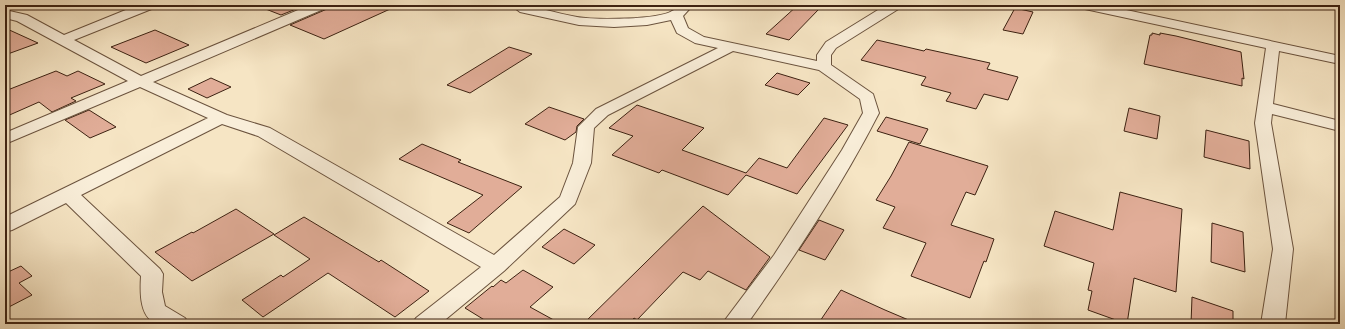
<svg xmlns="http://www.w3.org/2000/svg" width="1345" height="329" font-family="'EB Garamond',serif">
  <rect width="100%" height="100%" fill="#f6e5c4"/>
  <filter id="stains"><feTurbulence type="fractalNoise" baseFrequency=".005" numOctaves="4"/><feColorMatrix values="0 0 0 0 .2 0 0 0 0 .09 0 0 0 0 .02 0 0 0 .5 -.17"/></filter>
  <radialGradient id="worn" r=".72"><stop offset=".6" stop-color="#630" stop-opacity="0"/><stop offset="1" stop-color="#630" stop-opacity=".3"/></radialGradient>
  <path fill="#e1ad98" stroke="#3d2212" d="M258,5H306L281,15L258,6Z
    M328,5H399L324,39L290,25L327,9Z
    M798,5L819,9L789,40L766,34Z
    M1015,8L1033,12L1023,34L1003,30Z
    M5,28L38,43L5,55Z
    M155,30L189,45L146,63L111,47Z
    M1152,33L1160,35V33L1176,36L1241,52L1244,79L1242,78V86L1144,64L1150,35H1152Z
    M877,40L924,51L926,49L990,63L987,69L1018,77L1008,100L984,94L976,109L946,101L951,93L921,85L926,77L861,60Z
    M509,47L532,54L470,93L447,85Z
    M56,71L67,76L78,71L105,84L71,98L76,101L52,112L39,102L5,117V91Z
    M777,73L810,83L798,95L765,85Z
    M211,78L231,87L207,98L188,89Z
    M637,105L704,128L682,150L746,173L759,158L787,168L824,118L848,125L797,194L746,175L728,195L662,170L659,173L612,155L633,136L609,128Z
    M549,107L584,119L577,126L576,132L565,140L525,124Z
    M1129,108L1160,116L1157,139L1124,131Z
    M89,110L116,127L90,138L65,120Z
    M886,117L928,129L920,144L877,131Z
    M1206,130L1249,141L1250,169L1204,157Z
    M909,142L988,166L975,195L966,192L951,225L994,239L986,262L984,261L982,266L970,298L911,276L926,243L883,228L895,207L876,200L891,176Z
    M422,144L461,160L458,162L522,187L469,233L447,223L483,195L399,159Z
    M1120,192L1182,209L1176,292L1134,278L1127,324L1088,310L1092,291L1088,290L1094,263L1044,246L1055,211L1113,230Z
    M703,206L770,257L746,290L708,271L700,280L683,272L637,320L634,318L629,324H583Z
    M236,209L274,234L192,281L155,252L192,232L193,233Z
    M304,217L379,262L381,260L429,291L395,317L328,273L263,317L242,300L281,275L283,277L310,259L274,235Z
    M819,220L844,230L825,260L799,250Z
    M1212,223L1243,232L1245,272L1211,262Z
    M564,229L595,245L574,264L542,247Z
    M21,266L32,276L19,283L32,295L5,309V269L8,272Z
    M523,270L553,287L530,307L561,324H491L465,308L492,286L493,287L501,280L506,283Z
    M841,290L885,310L918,324H818Z
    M1192,297L1233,311V324H1191Z"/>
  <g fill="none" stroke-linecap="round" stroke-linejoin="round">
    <defs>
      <path id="minor" d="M138,5H155L154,8L74,40L141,76L310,5H327L326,8L153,82L227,115L270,128L494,255L560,197L573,163L578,127L596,109L718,48L695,43L677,33L671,20L647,25L614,27L579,25L520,12L511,5C533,5 555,13 577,17C595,20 658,20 672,11C675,10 677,7 679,5H693L683,16L688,28L704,37L817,61V55L826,42L886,5H901L900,8L836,48L831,55V65L873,94L879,113C841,187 795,256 747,324H722L774,255L842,150L863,113L860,99L819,70L733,51L608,115L594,128L591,163L575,204L504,271L440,324H412L416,318L481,267L258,136L222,124L81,195L160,269L163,274L162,292L165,306L185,318L189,324C179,324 169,325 160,324C139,321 140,292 141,276L66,203L12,230L5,232V217L208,118L140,87L5,144V133L128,81L17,21L5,18V10L27,15L64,35Z
        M1079,5H1103L1340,56V64L1279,51L1273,104L1340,121V131L1272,114L1271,123L1293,249L1285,324H1261L1273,249L1255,123L1266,48L1085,9L1080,8Z"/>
    </defs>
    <use href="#minor" stroke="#6b533e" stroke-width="2"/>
    <use href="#minor" fill="#f9eed9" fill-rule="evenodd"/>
  </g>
  <rect width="1345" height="329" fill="none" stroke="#f6e5c4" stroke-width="20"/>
  <rect x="6" y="6" width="1333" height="317" fill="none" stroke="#3d2212" stroke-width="2"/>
  <rect x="10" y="10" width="1325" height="309" fill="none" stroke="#3d2212"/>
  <rect width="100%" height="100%" filter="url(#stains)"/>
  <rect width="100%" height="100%" fill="url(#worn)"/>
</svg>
